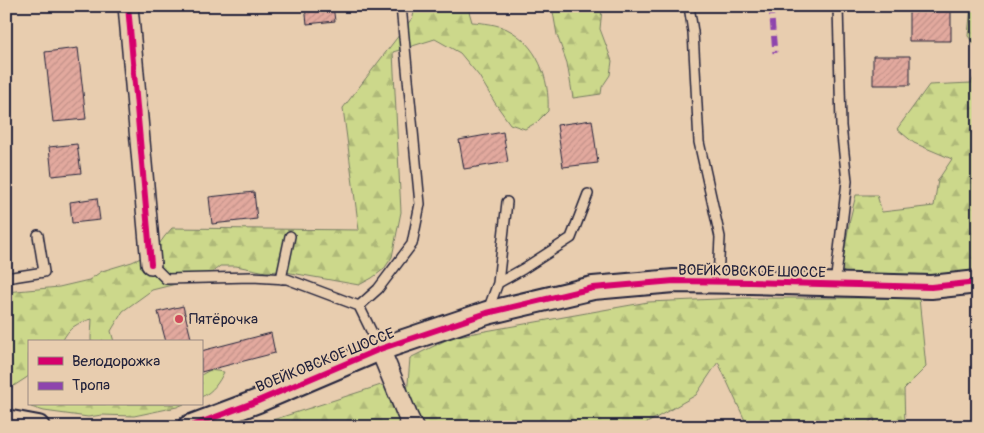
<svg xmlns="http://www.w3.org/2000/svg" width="984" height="433" font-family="Pangolin,sans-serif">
  <defs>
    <pattern id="forest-firs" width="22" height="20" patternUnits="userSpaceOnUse" patternTransform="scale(1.25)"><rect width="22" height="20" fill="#ccd88b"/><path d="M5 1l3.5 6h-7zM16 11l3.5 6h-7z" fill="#afb979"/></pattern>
    <pattern id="building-hatch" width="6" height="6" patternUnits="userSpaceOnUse" patternTransform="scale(1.25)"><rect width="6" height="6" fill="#e2a99e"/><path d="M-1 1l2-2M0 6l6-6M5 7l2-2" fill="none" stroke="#c29189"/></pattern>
  </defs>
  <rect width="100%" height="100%" fill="#e8cdaf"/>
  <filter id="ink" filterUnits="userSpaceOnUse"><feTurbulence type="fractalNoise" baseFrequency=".02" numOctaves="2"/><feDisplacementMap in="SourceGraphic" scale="10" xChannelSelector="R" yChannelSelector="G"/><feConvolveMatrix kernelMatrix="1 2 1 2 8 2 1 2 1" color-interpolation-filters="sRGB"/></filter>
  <g filter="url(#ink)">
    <path fill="url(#forest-firs)" stroke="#777d63" d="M415,6H468V8L472,22C484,23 496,24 507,29C537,44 550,78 548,111L537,122L525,129L510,124L495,103L479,76L460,53L435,39L393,52L401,212L392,257L384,269L372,278L359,285L280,271L266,272L236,266H220L208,276L152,290L123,311L111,331L114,342H91V337L92,319C77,323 69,327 62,342H29V376L6,391V292L59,287L89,280L102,271L132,262L145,256L157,247L165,236L172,228L359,230L343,108L413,17Z
      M552,6H603L602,9L600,29L612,61L610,75L602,87L601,94L573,98L567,63L557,35Z
      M971,6H978V49L968,36Z
      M978,70V275L852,277L841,270L850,219L856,195H877L882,212L934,206L938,180L952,159L914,143L897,129L929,85L971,83Z
      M741,298H919L926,367L904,389L905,427H875L874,418L864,427H748L718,362L696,395L640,427H251L381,385L407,396L410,358L452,337L648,302Z
      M210,370L224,372C219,382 213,392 201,397V375Z
      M32,404H184L177,407L134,416L102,415L88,417L44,411L31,407Z"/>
    <path fill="url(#building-hatch)" stroke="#22223b" d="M305,6H333L335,21L307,24Z
      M909,6H951V41H909Z
      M78,48L86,119L53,122L45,52Z
      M873,56H910V85H873Z
      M592,120L598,163L563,167L557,125Z
      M503,132L508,162L464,169L459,140Z
      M77,144L81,173L52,176L49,147Z
      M254,192L257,219L212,224L209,197Z
      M97,198L100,220L72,223L70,202Z
      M183,306L192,342H166L158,312Z
      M271,333L275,353L201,372V351Z"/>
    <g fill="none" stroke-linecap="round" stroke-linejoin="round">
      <defs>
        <path id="service" d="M689,6L693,32L699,142L720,237L718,281
          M151,264L166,279L252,277L287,279L359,306
          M6,278L44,272L38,235
          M281,279L290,236
          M498,283L523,269L571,238L588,194
          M835,285L847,181L841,126L838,6
          M488,310L498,283L507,202
          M380,349L359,306L378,289L412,244L420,204L401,6"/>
        <path id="minor" d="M128,6L151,264
          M380,349L408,417L413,427"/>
        <path id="tertiary" d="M6,421L38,427
          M189,427L258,401L380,349L487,313L593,288L674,281L750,282L931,287L978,282"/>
      </defs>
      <use href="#service" stroke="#22223b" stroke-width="12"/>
      <use href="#minor" stroke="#22223b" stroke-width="22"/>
      <use href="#tertiary" stroke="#22223b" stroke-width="26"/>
      <use href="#service" stroke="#e8cdaf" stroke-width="9"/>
      <use href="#minor" stroke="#e8cdaf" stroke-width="19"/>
      <use href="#tertiary" stroke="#e8cdaf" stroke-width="22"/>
      <path stroke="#8e44ad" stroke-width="5" stroke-dasharray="10 5" stroke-linecap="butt" d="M771,6L775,53"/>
      <defs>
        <path id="cycleway" d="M128,6L151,264
          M189,427L258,401L380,349L487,313L593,288L674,281L750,282L931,287L978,282"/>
      </defs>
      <use href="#cycleway" stroke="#e8cdaf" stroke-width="9"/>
      <use href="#cycleway" stroke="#d6006c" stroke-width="6"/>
    </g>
  </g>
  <circle fill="#d1495b" stroke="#e8cdaf" stroke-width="2" cx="179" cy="319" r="5"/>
  <g text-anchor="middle" stroke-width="4" stroke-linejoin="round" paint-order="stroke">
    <g font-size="15" fill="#22223b" stroke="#e8cdaf">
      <text transform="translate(752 271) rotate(1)" y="5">ВОЕЙКОВСКОЕ ШОССЕ</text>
      <text transform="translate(325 360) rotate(-22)" y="5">ВОЕЙКОВСКОЕ ШОССЕ</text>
    </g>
    <g font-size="15" fill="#22223b" stroke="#e8cdaf" text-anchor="start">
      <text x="189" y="324">Пятёрочка</text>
    </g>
  </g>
  <rect width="984" height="433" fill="none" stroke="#e8cdaf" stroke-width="25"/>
  <rect x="12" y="12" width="959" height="408" fill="none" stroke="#22223b" stroke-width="2" filter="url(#ink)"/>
  <rect x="28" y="340" width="175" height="65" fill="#e8cdaf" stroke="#998981"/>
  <rect x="38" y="357" width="25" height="8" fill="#d6006c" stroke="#998981"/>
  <text x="72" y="366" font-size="15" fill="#22223b">Велодорожка</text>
  <rect x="38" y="382" width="25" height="8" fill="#8e44ad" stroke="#998981"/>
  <text x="72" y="390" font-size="15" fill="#22223b">Тропа</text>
</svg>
